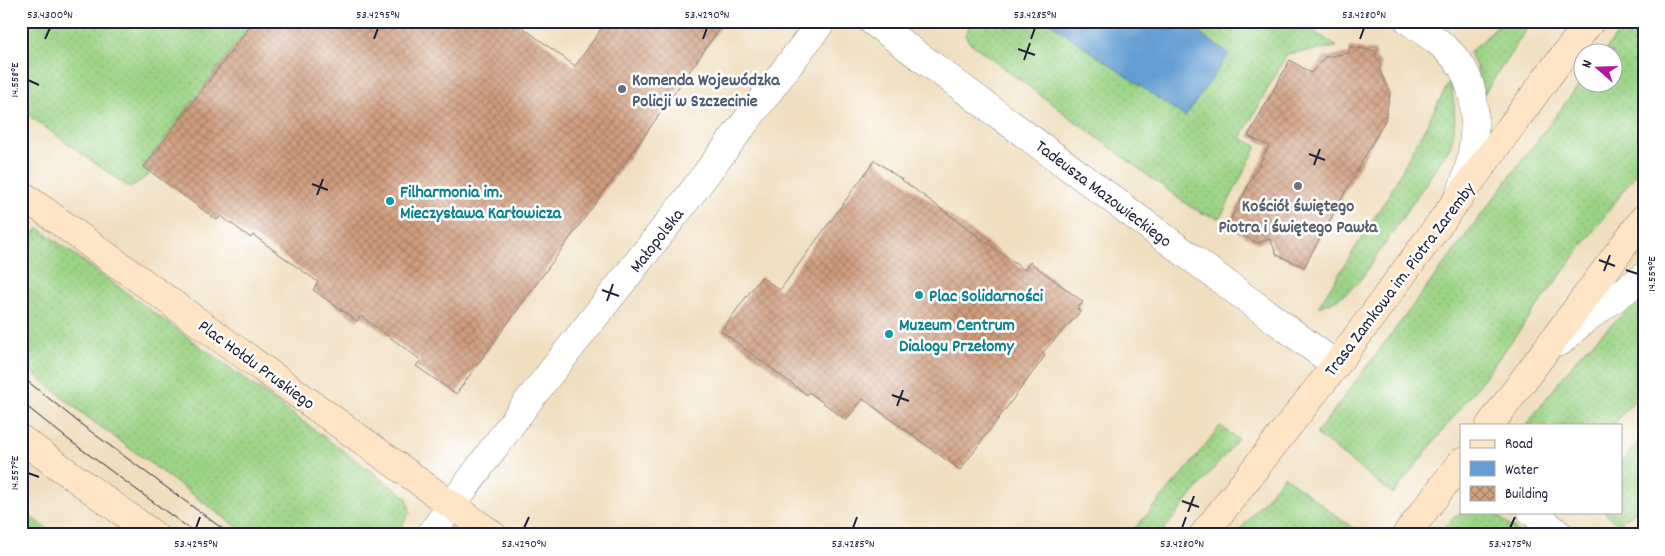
<svg xmlns="http://www.w3.org/2000/svg" width="1665" height="556" font-family="Dekko,sans-serif">
  <defs>
    <pattern id="grass-dots" width="8" height="8" patternUnits="userSpaceOnUse" patternTransform="scale(1.25)"><rect width="8" height="8" fill="#9bd385"/><path d="M2 2h.1M6 6h.1" fill="none" stroke="#85b574" stroke-width="1.8" stroke-linecap="round"/></pattern>
    <pattern id="building-cross-hatch" width="8" height="8" patternUnits="userSpaceOnUse" patternTransform="scale(1.25)"><rect width="8" height="8" fill="#d09d7d"/><path d="M0 0l8 8M0 8l8-8" fill="none" stroke="#a88068"/></pattern>
  </defs>
  <rect width="100%" height="100%" fill="#fff"/>
  <filter id="ink" filterUnits="userSpaceOnUse"><feTurbulence type="fractalNoise" baseFrequency=".02" numOctaves="2"/><feDisplacementMap in="SourceGraphic" scale="10" xChannelSelector="R" yChannelSelector="G"/><feConvolveMatrix kernelMatrix="1 2 1 2 8 2 1 2 1" color-interpolation-filters="sRGB"/></filter>
  <filter id="wash" filterUnits="userSpaceOnUse"><feTurbulence type="fractalNoise" baseFrequency=".0096" numOctaves="4" result="noise"/><feDisplacementMap in="SourceGraphic" scale="20" xChannelSelector="R" yChannelSelector="G"/><feGaussianBlur stdDeviation="1.12" result="paint"/><feColorMatrix in="noise" values="0 0 0 0 0 0 0 0 0 0 0 0 0 0 0 0 0 1.4 0 .05"/><feComposite in="paint" operator="in"/></filter>
  <g filter="url(#wash)">
    <rect width="100%" height="100%" fill="#f0dfbf"/>
    <path fill="url(#grass-dots)" stroke="#5e7a60" d="M21,21H254L143,167L151,173L130,188L21,110Z
      M972,21H1300L1337,47L1287,54L1241,138L1257,146L1220,218L1204,214L1189,206L969,42L965,35Z
      M1504,21H1532L1484,94L1476,66L1469,53Z
      M1627,21H1644V163L1484,378L1393,494L1316,434L1582,81L1612,82V52H1604Z
      M1450,81C1455,105 1458,126 1449,149L1361,279C1348,293 1337,301 1318,307L1388,196Z
      M38,228L402,494L407,498L410,512L396,535H248L79,411L21,363V252Z
      M1644,295V388L1614,425H1526L1582,352Z
      M1220,426L1238,439L1166,527L1159,535H1129L1186,470Z
      M1644,436V504L1618,525L1604,512H1621V461Z
      M1284,476L1362,535H1236Z
      M21,510L55,535H21Z
      M1461,512H1493L1522,535H1447L1441,530L1453,518Z"/>
    <path fill="#649ed3" stroke="#436087" d="M1047,21H1182L1229,54L1185,117Z"/>
    <g id="blocks">
      <path fill="url(#building-cross-hatch)" d="M254,21H514L575,66L607,21H725L635,149L456,394L416,366L421,360L361,316L357,321L313,290L318,282L253,235L251,238L221,216L217,220L144,167Z
        M1350,47L1376,51V58L1382,65L1379,69L1390,93L1385,120L1304,267L1277,255L1270,239L1257,243L1227,226L1269,146L1248,136L1290,60L1311,73L1325,57L1349,53Z
        M875,160L1024,270L1030,262L1083,302L1077,309L1081,311L1042,353L1045,356L960,470L863,399L846,420L809,392L807,395L721,331L761,277L780,290Z"/>
    </g>
  </g>
  <g filter="url(#ink)">
    <use href="#blocks" fill-opacity="0" stroke="#89807d" stroke-width="1"/>
    <g fill="none" stroke-linecap="round" stroke-linejoin="round">
      <defs>
        <path id="minor" d="M872,21L1336,365
          M1409,21C1428,34 1448,47 1461,66C1483,99 1475,160 1460,194
          M1560,342L1584,320L1644,277
          M1532,512L1560,535
          M430,535L526,404L678,211L822,21"/>
        <path id="secondary" d="M21,194L493,535
          M1490,425L1644,218
          M21,439L154,535
          M1203,535L1336,365L1548,76L1591,21
          M1406,535L1461,462"/>
      </defs>
      <use href="#minor" stroke="#89807d" stroke-width="29"/>
      <use href="#secondary" stroke="#89807d" stroke-width="29"/>
      <use href="#minor" stroke="#fff" stroke-width="28"/>
      <use href="#secondary" stroke="#fee5c5" stroke-width="28"/>
      <path stroke="#22223b" stroke-width="1" d="M21,376L82,425L231,535
        M21,402L69,440L198,535"/>
    </g>
  </g>
  <path fill="none" stroke="#22223b" stroke-width="2" d="M45,39L50,28M374,39L378,28M703,39L707,28M1031,39L1035,28M1360,39L1364,28M1018,49L1035,55M1024,60L1030,43M28,80L39,85M1309,154L1325,160M1314,165L1320,149M312,184L328,190M317,195L323,179M1599,260L1615,266M1626,270L1638,274M1604,271L1610,255M602,290L619,296M607,301L613,284M892,395L909,401M897,406L903,390M28,473L39,477M1182,501L1199,507M1188,512L1194,496M196,528L200,517M524,528L529,517M853,528L857,517M1182,528L1186,517M1510,528L1515,517"/>
  <circle fill="#5c6f8a" stroke="#fff" stroke-width="2" cx="622" cy="89" r="5"/>
  <circle fill="#6b7280" stroke="#fff" stroke-width="2" cx="1298" cy="186" r="5"/>
  <g fill="#0f9aa8" stroke="#fff" stroke-width="2">
    <circle cx="390" cy="201" r="5"/>
    <circle cx="919" cy="295" r="5"/>
    <circle cx="889" cy="334" r="5"/>
  </g>
  <g text-anchor="middle" stroke-width="5" stroke-linejoin="round" paint-order="stroke">
    <g font-size="18" font-weight="bold" fill="#4e5e75" stroke="#fff" text-anchor="start">
      <text x="632" y="85">Komenda Wojewódzka<tspan x="632" dy="21">Policji w Szczecinie</tspan></text>
    </g>
    <g font-size="18" font-weight="bold" fill="#0d838f" stroke="#fff" text-anchor="start">
      <text x="400" y="197">Filharmonia im.<tspan x="400" dy="21">Mieczysława Karłowicza</tspan></text>
      <text x="929" y="301">Plac Solidarności</text>
      <text x="899" y="330">Muzeum Centrum<tspan x="899" dy="21">Dialogu Przełomy</tspan></text>
    </g>
    <g font-size="18" fill="#22223b" stroke="#fff">
      <text transform="translate(1104 193) rotate(37)" y="6">Tadeusza Mazowieckiego</text>
      <text transform="translate(656 240) rotate(-52)" y="6">Małopolska</text>
      <text transform="translate(1399 279) rotate(-53)" y="6">Trasa Zamkowa im. Piotra Zaremby</text>
      <text transform="translate(257 364) rotate(36)" y="6">Plac Hołdu Pruskiego</text>
    </g>
    <g font-size="18" font-weight="bold" fill="#5b616d" stroke="#fff">
      <text x="1298" y="211">Kościół świętego<tspan x="1298" dy="21">Piotra i świętego Pawła</tspan></text>
    </g>
  </g>
  <rect width="1665" height="556" fill="none" stroke="#fff" stroke-width="55"/>
  <rect x="1460" y="424" width="162" height="90" fill="#ffffff" stroke="#a7a7b1"/>
  <rect x="1470" y="440" width="25" height="8" fill="#fee5c5" stroke="#a7a7b1"/>
  <text x="1505" y="448" font-size="15" fill="#22223b">Road</text>
  <rect x="1470" y="461" width="25" height="15" fill="#649ed3" stroke="#a7a7b1"/>
  <text x="1505" y="474" font-size="15" fill="#22223b">Water</text>
  <rect x="1470" y="486" width="25" height="15" fill="url(#building-cross-hatch)" stroke="#a7a7b1"/>
  <text x="1505" y="498" font-size="15" fill="#22223b">Building</text>
  <g transform="translate(1598 68) rotate(290)"><circle r="24" fill="#ffffff" stroke="#a7a7b1"/>
  <path d="M0-4L9 19L0 12L-9 19Z" fill="#b5179e"/>
  <text y="-8" font-size="14" font-weight="bold" text-anchor="middle" fill="#22223b">N</text>
  </g>
  <rect x="28" y="28" width="1610" height="500" fill="none" stroke="#22223b" stroke-width="2"/>
  <g font-size="12" text-anchor="middle" fill="#22223b">
    <text x="50" y="18">53.4300°N</text>
    <text x="378" y="18">53.4295°N</text>
    <text x="707" y="18">53.4290°N</text>
    <text x="1035" y="18">53.4285°N</text>
    <text x="1364" y="18">53.4280°N</text>
    <text transform="translate(14 80) rotate(-90)" y="4">14.558°E</text>
    <text transform="translate(1651 274) rotate(-90)" y="4">14.559°E</text>
    <text transform="translate(14 473) rotate(-90)" y="4">14.557°E</text>
    <text x="196" y="547">53.4295°N</text>
    <text x="524" y="547">53.4290°N</text>
    <text x="853" y="547">53.4285°N</text>
    <text x="1182" y="547">53.4280°N</text>
    <text x="1510" y="547">53.4275°N</text>
  </g>
</svg>
